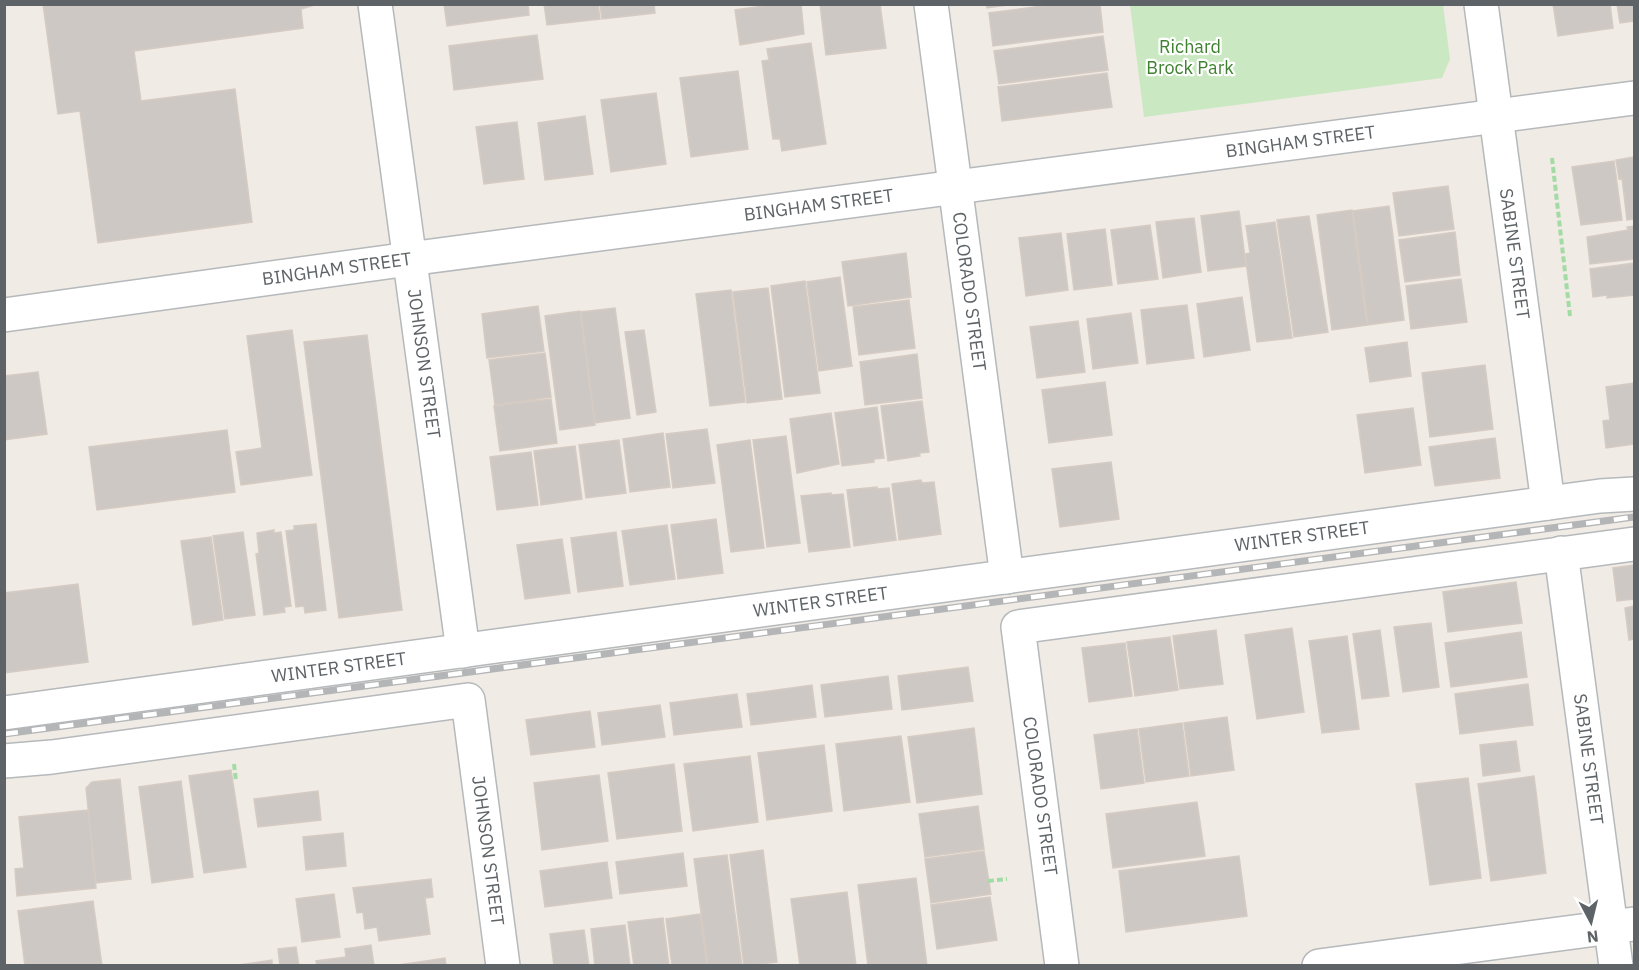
<svg xmlns="http://www.w3.org/2000/svg" width="1639" height="970" font-family="'IBM Plex Sans',sans-serif">
  <rect width="100%" height="100%" fill="#f0ebe5"/>
  <path fill="#cae8c1" d="M1130,5H1443L1450,59L1442,78L1144,117Z"/>
  <path fill="#cdc8c4" stroke="#d5cbc3" stroke-width="1.5" d="M43,4H318L301,9L303,28L134,51L141,101L235,89L252,222L98,243L80,111L58,114Z
    M444,4H528L529,15L447,26Z
    M544,4H598L600,19L547,25Z
    M600,4H654L655,13L602,19Z
    M778,4H801L804,34L740,45L735,10Z
    M820,4H880L886,48L826,55Z
    M986,4H1014L987,8Z
    M1057,4H1100L1103,32L993,46L989,13Z
    M1553,4H1610L1613,28L1558,36Z
    M1617,4H1634V21L1620,23Z
    M537,35L543,79L454,90L449,46Z
    M1103,36L1108,70L999,84L994,51Z
    M811,43L826,144L782,151L780,139H773L762,61L769,60L767,49Z
    M738,71L748,149L691,157L680,78Z
    M1107,73L1112,107L1002,121L998,87Z
    M656,93L666,164L611,172L601,100Z
    M585,116L593,174L545,180L538,123Z
    M517,122L524,179L484,184L476,127Z
    M1634,157V219L1627,220L1622,178L1619,179L1616,160Z
    M1614,161L1622,220L1581,225L1572,167Z
    M1448,186L1454,229L1399,236L1393,193Z
    M1389,206L1404,320L1368,325L1353,211Z
    M1352,210L1367,325L1332,330L1317,215Z
    M1239,211L1246,266L1208,271L1201,216Z
    M1309,216L1328,332L1294,337L1277,220Z
    M1194,218L1201,272L1163,278L1156,222Z
    M1275,222L1292,338L1257,342L1245,254L1250,253L1246,226Z
    M1150,225L1158,279L1118,284L1111,230Z
    M1634,226V259L1590,264L1587,237L1628,230L1627,227Z
    M1105,229L1112,285L1074,290L1067,234Z
    M1455,232L1460,275L1405,282L1399,240Z
    M1061,233L1068,290L1026,296L1019,238Z
    M906,253L911,297L848,306L842,262Z
    M1634,263V295L1607,298V295L1593,297L1590,269Z
    M840,277L852,366L819,371L807,282Z
    M1461,279L1467,322L1411,329L1406,286Z
    M805,281L820,393L785,397L771,286Z
    M768,288L782,399L747,403L733,292Z
    M731,290L745,402L710,406L696,294Z
    M1242,297L1250,350L1204,357L1197,304Z
    M909,300L915,348L859,355L853,307Z
    M1187,305L1194,358L1147,364L1141,310Z
    M538,306L544,351L487,358L482,314Z
    M615,308L630,418L595,423L581,312Z
    M580,311L595,425L560,430L545,316Z
    M1131,313L1138,363L1093,369L1087,319Z
    M1078,321L1085,372L1037,378L1030,327Z
    M292,330L312,475L241,485L236,452L262,448L247,336Z
    M644,330L656,412L637,415L625,332Z
    M367,335L402,610L339,618L304,342Z
    M1407,342L1411,376L1370,382L1365,348Z
    M545,353L551,397L495,405L489,360Z
    M917,354L922,398L865,405L860,362Z
    M1485,365L1493,429L1430,437L1422,373Z
    M38,372L47,434L4,440V376Z
    M1105,382L1112,435L1049,443L1042,390Z
    M1634,383V444L1606,448L1603,421L1610,420L1606,387Z
    M551,399L557,443L500,451L494,406Z
    M922,401L929,452L919,453L920,456L888,461L881,406Z
    M877,407L884,458L874,459V462L842,466L835,413Z
    M1413,408L1421,465L1365,473L1357,415Z
    M831,413L839,464L797,473L790,419Z
    M707,429L715,483L673,488L666,434Z
    M227,430L235,492L97,510L89,447Z
    M663,433L670,487L630,492L623,439Z
    M786,436L800,543L767,547L753,440Z
    M1495,438L1500,478L1435,486L1429,447Z
    M619,440L626,493L586,498L579,445Z
    M750,440L764,548L731,552L717,445Z
    M575,446L582,499L541,505L534,451Z
    M531,452L538,505L497,510L490,457Z
    M1111,462L1119,519L1060,527L1052,469Z
    M921,480L922,483L934,482L941,534L899,540L892,484Z
    M877,487V489L889,488L896,540L854,546L847,490Z
    M831,493V495L843,494L850,547L809,552L801,496Z
    M716,519L723,573L678,579L671,525Z
    M316,524L326,610L305,613L304,606L296,607L286,531L294,530V526Z
    M667,525L675,579L630,585L622,531Z
    M274,530V533L281,532L291,606L284,607L285,612L264,615L256,554L259,553L257,533Z
    M243,532L255,615L225,619L213,536Z
    M616,532L623,586L578,592L571,538Z
    M211,537L223,620L193,625L181,541Z
    M562,539L570,593L525,599L517,545Z
    M1634,565V599L1617,601L1613,568Z
    M1516,582L1522,623L1448,632L1443,592Z
    M78,584L88,662L4,673V593Z
    M1634,606V639L1629,640L1625,608Z
    M1431,623L1439,687L1403,692L1394,627Z
    M1292,628L1304,712L1257,719L1245,635Z
    M1216,630L1223,684L1180,689L1173,636Z
    M1380,630L1389,696L1362,699L1353,634Z
    M1521,632L1527,677L1451,687L1445,643Z
    M1347,636L1359,729L1322,733L1309,641Z
    M1170,637L1178,690L1135,696L1127,642Z
    M1125,643L1132,696L1089,702L1082,648Z
    M968,667L973,701L902,710L898,676Z
    M888,676L892,709L825,717L821,685Z
    M1528,684L1533,725L1460,734L1455,694Z
    M812,685L816,717L751,725L747,694Z
    M737,694L742,727L674,735L670,703Z
    M660,705L665,737L602,745L598,713Z
    M590,711L595,747L531,755L526,720Z
    M1227,717L1234,770L1191,776L1184,723Z
    M1182,723L1189,776L1146,782L1139,729Z
    M974,728L982,794L917,803L908,737Z
    M1137,729L1144,783L1101,789L1094,735Z
    M901,736L910,802L844,811L836,744Z
    M1516,741L1520,771L1483,776L1480,745Z
    M824,745L832,811L767,820L758,753Z
    M750,756L758,822L693,831L684,764Z
    M674,764L682,831L617,839L608,773Z
    M231,770L246,867L204,873L189,776Z
    M599,775L608,841L542,850L534,783Z
    M1534,776L1546,873L1491,881L1478,784Z
    M1468,778L1481,878L1430,885L1416,784Z
    M120,779L131,879L96,883L86,788L92,782Z
    M181,781L193,877L152,883L139,787Z
    M318,791L321,820L258,827L254,799Z
    M1197,802L1205,856L1113,868L1106,814Z
    M978,806L984,849L925,857L919,814Z
    M88,810L96,888L17,896L15,869L24,868L19,817Z
    M343,833L346,866L306,870L303,837Z
    M763,850L777,962L744,966L730,855Z
    M984,851L991,894L931,903L925,859Z
    M683,853L687,886L620,894L616,862Z
    M727,855L742,966H708L694,859Z
    M1239,856L1247,916L1126,932L1119,871Z
    M607,862L612,898L545,907L540,871Z
    M916,878L927,966H868L858,885Z
    M431,879L433,897L425,898L430,934L379,941L377,927L365,929L363,912L357,913L353,888Z
    M847,892L856,966H800L791,899Z
    M334,894L340,937L302,942L296,899Z
    M990,897L997,940L937,949L931,905Z
    M93,901L102,966H25L18,911Z
    M700,914L707,966H672L666,919Z
    M663,918L669,966H634L628,922Z
    M625,925L630,966H595L591,929Z
    M584,930L589,966H554L550,934Z
    M371,945L374,966H317L316,961L346,957L345,949Z
    M296,947L299,966H280L278,949Z
    M445,958L446,966H392Z
    M272,960V966H233Z"/>
  <g fill="none" stroke-linecap="round" stroke-linejoin="round">
    <defs>
      <g id="minor">
        <path id="s1" d="M375,4L463,651"/>
        <path id="s2" d="M931,4L1007,577"/>
        <path id="s3" d="M1481,4L1548,503"/>
        <path id="s4" d="M4,315L409,259L1634,98"/>
        <path id="s5" d="M1561,553L1616,966"/>
        <path id="s6" d="M4,713L1600,496L1634,494"/>
        <path id="s7" d="M4,761L52,757L468,700L503,966"/>
        <path d="M1062,966L1018,627L1634,544"/>
        <path d="M1319,966L1634,924"/>
      </g>
    </defs>
    <use href="#minor" stroke="#b5b9bc" stroke-width="36"/>
    <path stroke="#a3dba5" stroke-width="4" stroke-dasharray="6 3" stroke-linecap="butt" d="M1552,158L1570,316
      M234,764L236,781
      M988,881L1007,879"/>
    <use href="#minor" stroke="#fff" stroke-width="33"/>
    <defs>
      <path id="rail" d="M4,734L1634,517"/>
    </defs>
    <use href="#rail" stroke="#b4b5b6" stroke-width="7"/>
    <use href="#rail" stroke="#fff" stroke-width="4.5" stroke-dasharray="14" stroke-linecap="butt"/>
  </g>
  <g text-anchor="middle" stroke-width="4.5" stroke-linejoin="round" paint-order="stroke">
    <g font-size="18" fill="#3f8230" stroke="#fff">
      <text x="1190" y="53">Richard<tspan x="1190" dy="21">Brock Park</tspan></text>
    </g>
    <g font-size="18" fill="#5d6366" stroke="#fff">
      <text dy="6" stroke="none"><textPath href="#s4" startOffset="1308">BINGHAM STREET</textPath></text>
      <text dy="6" stroke="none"><textPath href="#s4" startOffset="822">BINGHAM STREET</textPath></text>
      <text dy="6" stroke="none"><textPath href="#s3" startOffset="252">SABINE STREET</textPath></text>
      <text dy="6" stroke="none"><textPath href="#s4" startOffset="336">BINGHAM STREET</textPath></text>
      <text dy="6" stroke="none"><textPath href="#s2" startOffset="290">COLORADO STREET</textPath></text>
      <text dy="6" stroke="none"><textPath href="#s1" startOffset="363">JOHNSON STREET</textPath></text>
      <text dy="6" stroke="none"><textPath href="#s6" startOffset="1310">WINTER STREET</textPath></text>
      <text dy="6" stroke="none"><textPath href="#s6" startOffset="824">WINTER STREET</textPath></text>
      <text dy="6" stroke="none"><textPath href="#s6" startOffset="338">WINTER STREET</textPath></text>
      <text dy="6" stroke="none"><textPath href="#s5" startOffset="208">SABINE STREET</textPath></text>
      <text transform="translate(1040 796) rotate(82)" y="6">COLORADO STREET</text>
      <text dy="6" stroke="none"><textPath href="#s7" startOffset="620">JOHNSON STREET</textPath></text>
    </g>
  </g>
  <rect width="1639" height="970" fill="none" stroke="#5d6366" stroke-width="12"/>
  <g transform="translate(1591 922) rotate(173)" stroke="#ffffff" stroke-width="4.5" paint-order="stroke">
  <path d="M0-4.5L10 22L0 15L-10 22Z" fill="#5d6366"/>
  <text y="-9" font-size="16" font-weight="bold" text-anchor="middle" fill="#5d6366">N</text>
  </g>
</svg>
